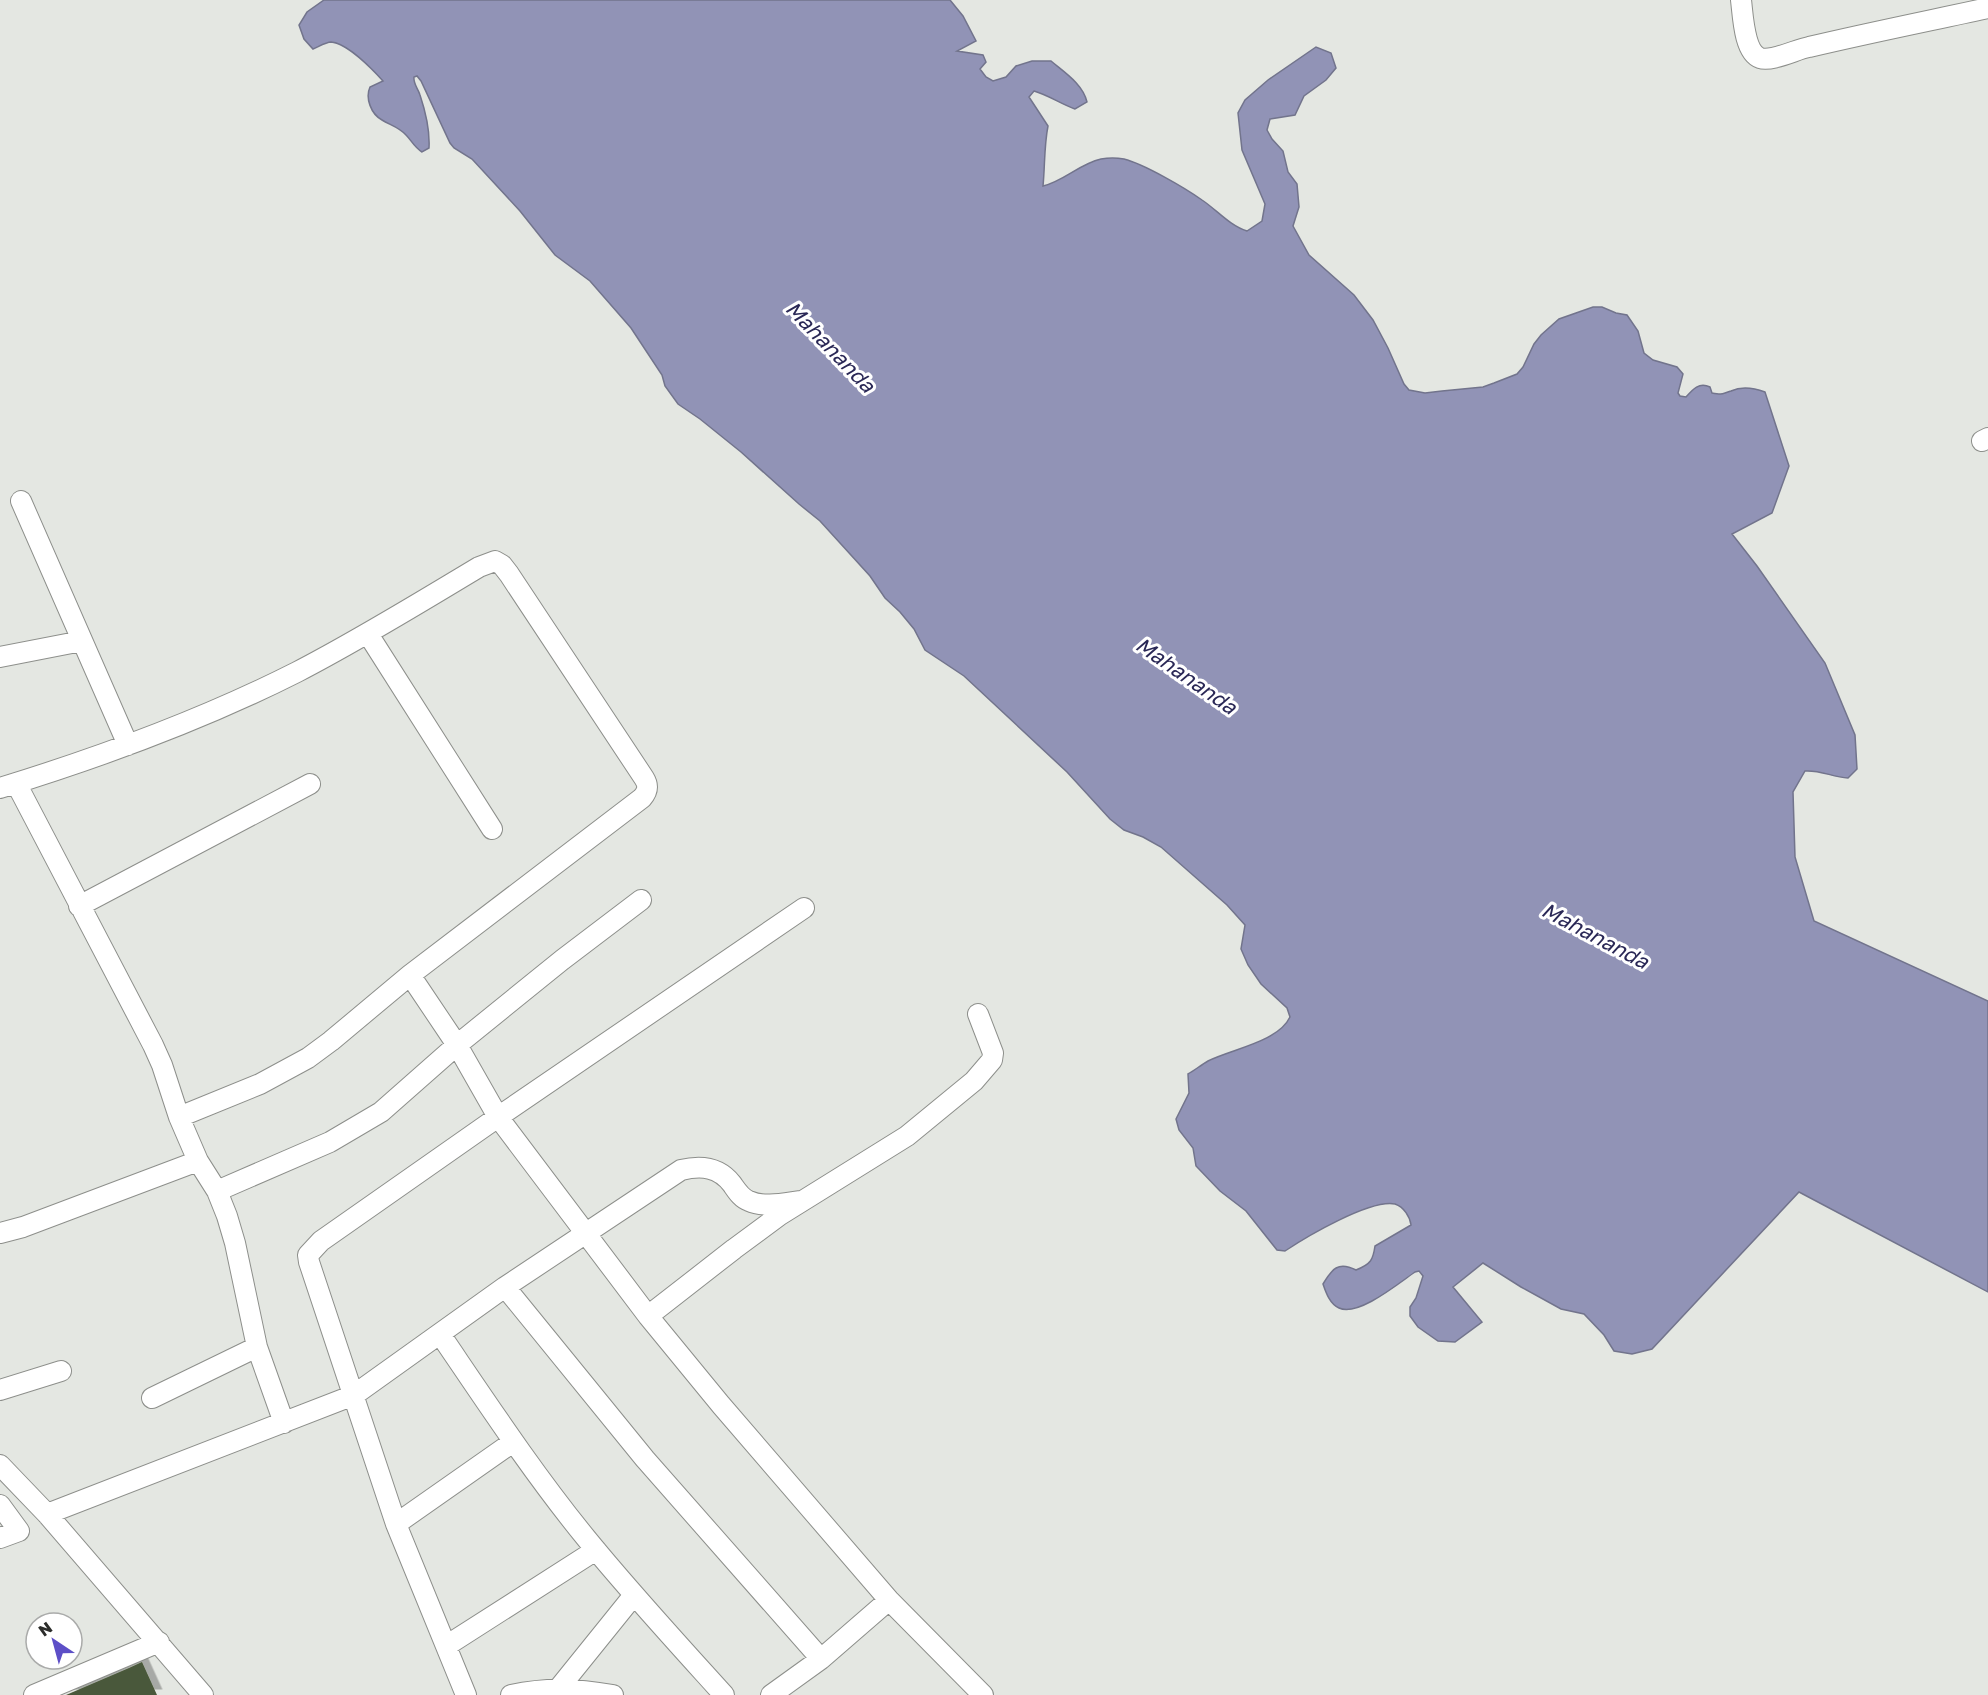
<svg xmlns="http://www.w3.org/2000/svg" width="1988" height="1695" font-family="'Golos Text',sans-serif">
  <defs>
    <filter id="shadow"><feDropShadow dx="5.5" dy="-5.5" stdDeviation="0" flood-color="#0004"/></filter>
  </defs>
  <rect width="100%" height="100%" fill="#e4e7e2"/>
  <path fill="#9193b6" stroke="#72748c" stroke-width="1.5" d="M324,0H950L963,16L976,41L957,51L983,55L986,62L980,69L986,77L993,81L1006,77L1016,66L1032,61H1051C1064,72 1083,84 1087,102L1075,109C1061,104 1048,95 1034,91L1029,97L1048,126C1044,146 1045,166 1043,186C1064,181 1079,164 1101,159C1107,158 1118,158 1124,159C1144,164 1185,188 1202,200C1217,210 1230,226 1247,231L1262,221L1265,204L1242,150L1238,113L1245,100L1268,80L1316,47L1331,53L1336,68L1326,80L1304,96L1295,115L1270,119L1267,130L1272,139L1283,151L1288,172L1297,184L1299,207L1293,226L1309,255L1354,295L1373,320L1388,348L1404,384L1409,390L1425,393L1442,391L1483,387L1494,383L1517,374L1523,367L1534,344L1541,335L1559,319L1593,307H1602L1616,313L1627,315L1638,331L1644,353L1653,360L1677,367L1683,374L1678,393L1680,396L1686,397C1693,389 1699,382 1710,387L1712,393C1723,395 1721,394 1731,391C1742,386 1754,388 1765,392L1789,466L1772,513L1732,534L1757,566L1825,663L1855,735L1857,769L1848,778C1832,777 1821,770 1805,771L1793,792L1795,857L1814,921L1988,1001V1292L1799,1192L1652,1349L1632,1354L1614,1351L1604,1335L1584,1314L1561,1309L1521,1287L1483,1263L1453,1287L1482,1322L1455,1342L1438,1341L1418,1327L1410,1316V1307L1416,1298L1423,1276L1419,1271L1415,1272C1399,1283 1358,1317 1339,1308C1330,1304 1326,1293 1323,1284C1332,1269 1338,1261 1356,1270C1371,1264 1373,1260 1375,1246L1411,1225C1410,1217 1404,1207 1395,1204C1370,1199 1306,1237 1285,1251L1277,1250L1246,1211L1220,1191L1196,1166L1193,1148L1179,1130L1176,1119L1189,1093L1188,1074C1195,1070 1201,1065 1208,1061C1232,1049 1278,1042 1290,1017L1287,1008L1261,984L1248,965L1241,949L1245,925L1227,905L1161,847L1143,837L1124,830L1110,819L1067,772L964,676L925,650L914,629L900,612L885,598L870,576L820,521L799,504L741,452L700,419L678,404L665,386L662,375L631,328L590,281L555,255L520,211L472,159L454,148L450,143L421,81L417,76L414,77C413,84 418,88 420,95C426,113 430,130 429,148L422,152C414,147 412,141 406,135C399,127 390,125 382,120C371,114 365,98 370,87L383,81C373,70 347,43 331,42C326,42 318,47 313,49L304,39L299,25L307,12Z"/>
  <path fill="#4a583a" filter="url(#shadow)" d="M142,1662L157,1695H66L129,1668Z"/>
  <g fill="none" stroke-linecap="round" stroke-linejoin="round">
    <defs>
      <path id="minor" d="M1741,0C1743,16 1744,52 1760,58C1772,62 1797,49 1809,47C1868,33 1928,21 1988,8
        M1982,441L1988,438
        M21,501L128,745
        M368,634L492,829
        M0,657L82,641
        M16,783L153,1045L162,1065L179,1117L198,1161L217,1191L227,1216L235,1243L257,1347L284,1423
        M0,788C101,757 202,720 297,672C359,640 419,603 479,567L495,561L502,565L509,574L644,778C649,786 648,791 642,798L410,975L331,1041L308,1058L260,1084L179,1117
        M79,906L310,784
        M410,975L457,1045L498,1117L648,1316L721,1405L889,1600L983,1695
        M217,1191L330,1142L381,1112L457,1045L562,960L641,900
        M0,1233L23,1227L198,1161
        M505,1287L645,1459L821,1659
        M648,1316L734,1249L780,1215L907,1136L974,1081L992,1060L993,1053L978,1014
        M440,1334C487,1403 533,1473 586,1538C630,1592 677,1643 724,1695
        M0,1390L61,1371
        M152,1398L257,1347
        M0,1465L47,1514L203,1695
        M0,1505L19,1531L0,1538
        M47,1514L354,1395L505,1287L681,1170C702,1165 719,1167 732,1184C737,1191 741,1198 749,1201C764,1208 785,1203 801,1201
        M396,1524L513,1442
        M446,1646L596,1550
        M559,1688L634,1595
        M34,1695L159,1642
        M466,1695L396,1524L309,1262L308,1255L321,1241L498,1117L804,908
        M511,1695C549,1687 576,1689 613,1695
        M771,1695L821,1659L889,1600"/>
    </defs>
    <use href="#minor" stroke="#8d8f8b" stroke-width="22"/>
    <use href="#minor" stroke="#fff" stroke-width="20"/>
  </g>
  <g text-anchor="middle" stroke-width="6" stroke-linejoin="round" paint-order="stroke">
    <g font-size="21" font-style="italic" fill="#2a2856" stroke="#fff">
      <text transform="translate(830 347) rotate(46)" y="7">Mahananda</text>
      <text transform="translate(1186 676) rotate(35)" y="7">Mahananda</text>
      <text transform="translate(1595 936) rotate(28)" y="7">Mahananda</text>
    </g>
  </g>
  <g transform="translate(54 1641) rotate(324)"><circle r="28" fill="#ffffff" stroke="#aaabaa" stroke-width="1.5"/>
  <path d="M0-4.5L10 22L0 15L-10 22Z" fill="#5d4fc7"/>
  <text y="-9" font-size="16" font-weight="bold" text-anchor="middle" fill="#2b2c2a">N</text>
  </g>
</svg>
